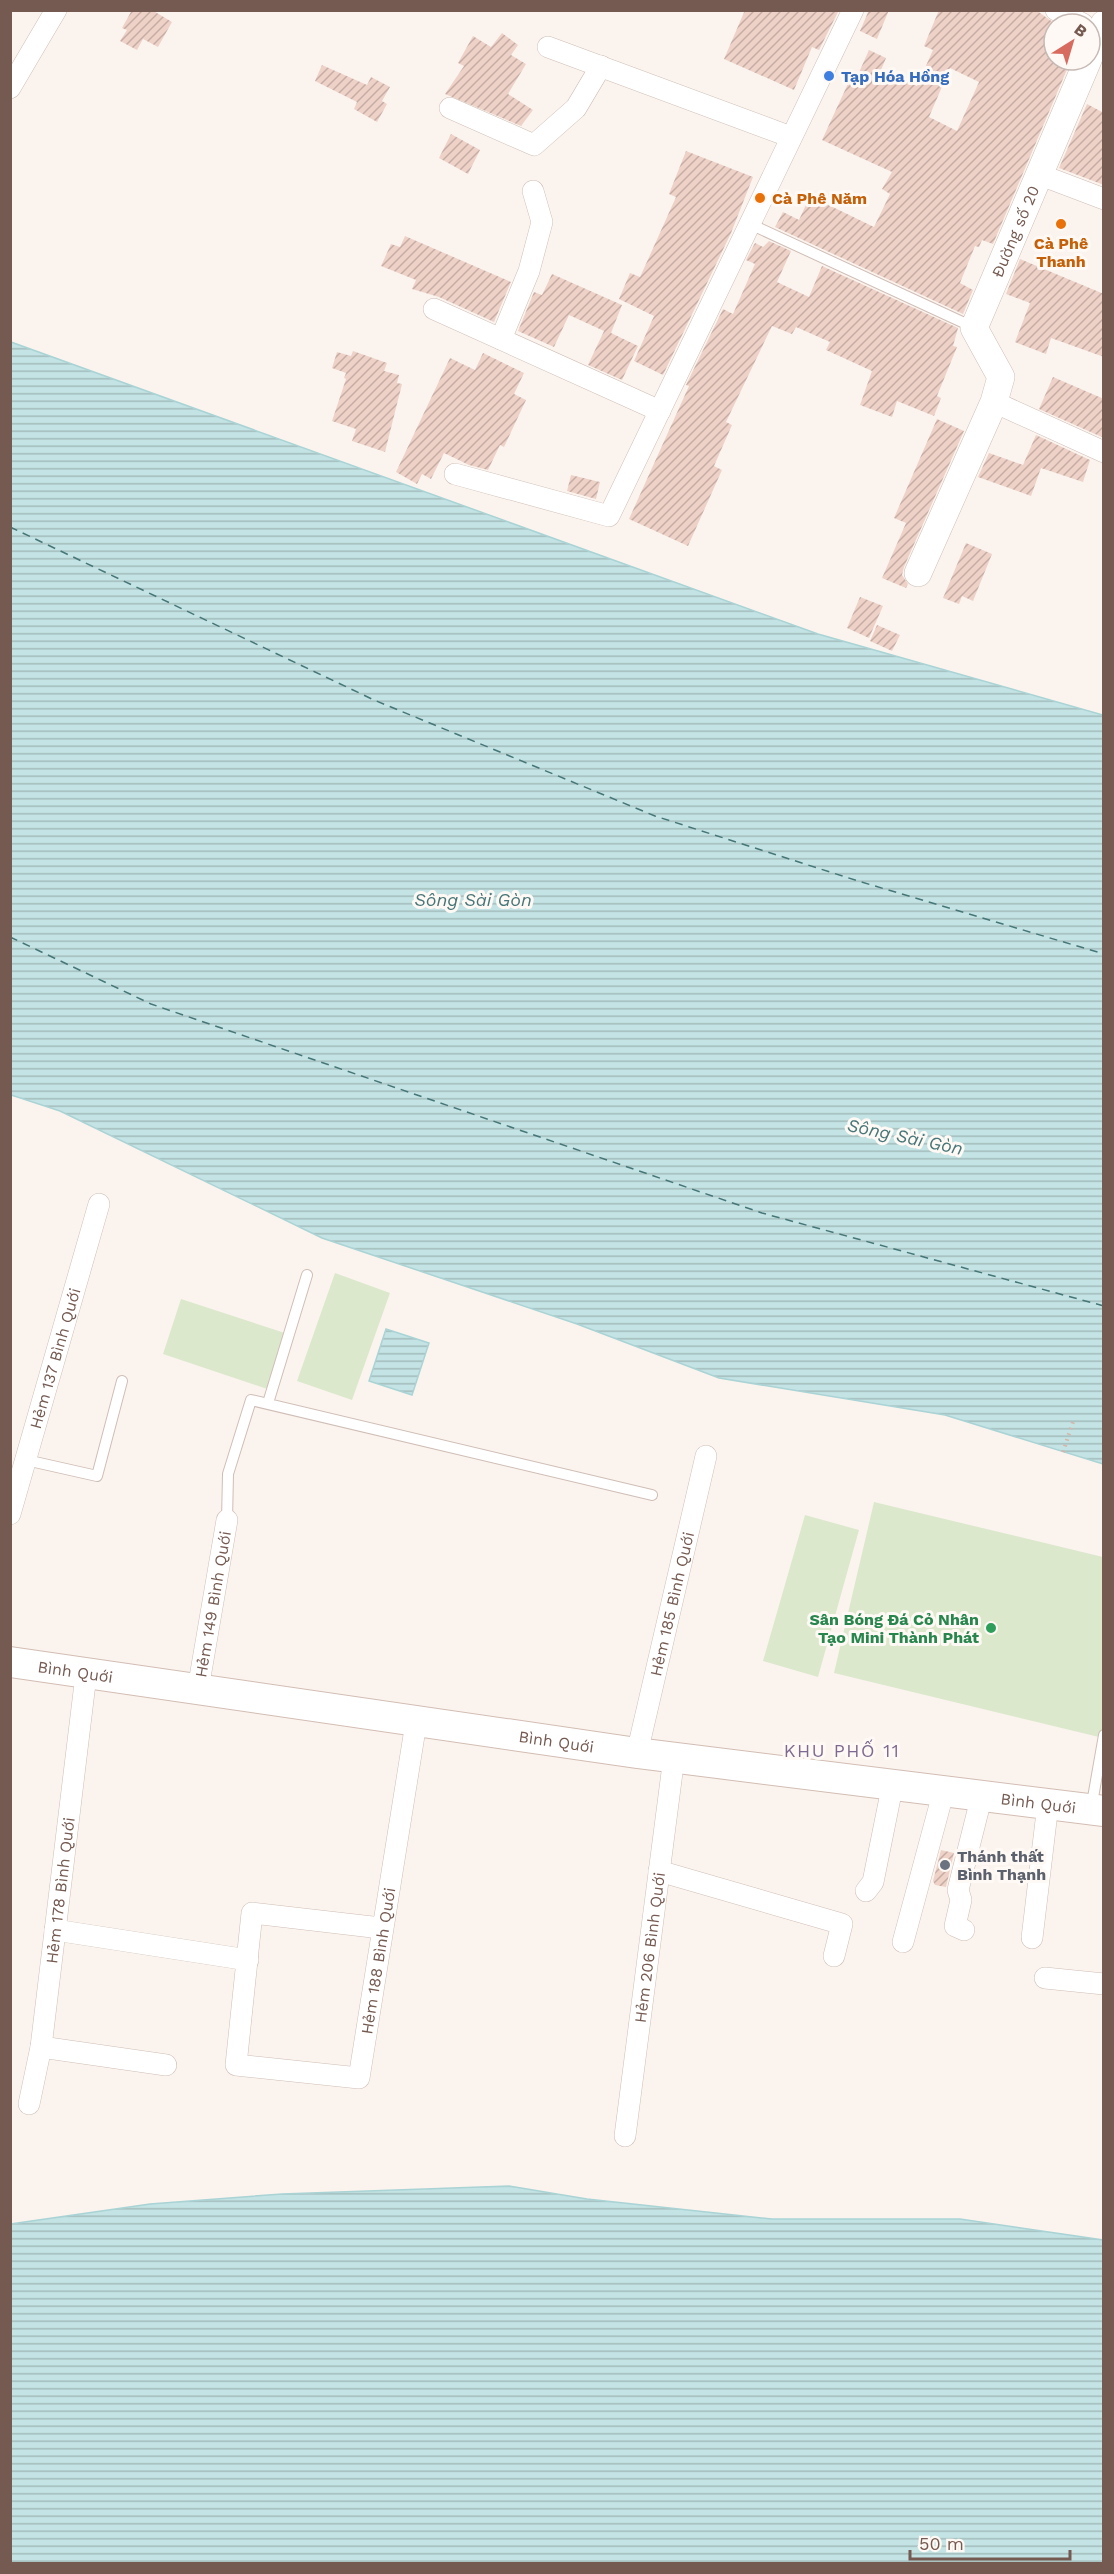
<svg xmlns="http://www.w3.org/2000/svg" width="1114" height="2574" font-family="'Work Sans',sans-serif">
  <defs>
    <pattern id="water-rules" width="6" height="5" patternUnits="userSpaceOnUse" patternTransform="scale(1.5)"><rect width="6" height="5" fill="#c3e3e4"/><path d="M0 2.5h6" fill="none" stroke="#a3bbbb"/></pattern>
    <pattern id="building-hatch" width="6" height="6" patternUnits="userSpaceOnUse" patternTransform="scale(1.5)"><rect width="6" height="6" fill="#eed2c8"/><path d="M-1 1l2-2M0 6l6-6M5 7l2-2" fill="none" stroke="#c5ada5"/></pattern>
  </defs>
  <rect width="100%" height="100%" fill="#fbf4ee"/>
  <path fill="#dbe8cc" d="M335,1273L390,1293L352,1400L297,1381Z
    M181,1299L288,1334L270,1390L163,1354Z
    M874,1502L1103,1557V1738L834,1673Z
    M805,1515L859,1530L818,1677L763,1661Z"/>
  <path fill="url(#water-rules)" stroke="#aad3d5" stroke-width="1.5" d="M11,342L818,634L1103,715V1464L945,1415L719,1378L577,1324L322,1238L60,1111L11,1095Z
    M386,1329L429,1343L412,1395L369,1381Z
    M509,2186L587,2199L772,2219H960L1103,2240V2563H11V2224L150,2204L282,2194Z"/>
  <g fill="none" stroke-linecap="round" stroke-linejoin="round">
    <path stroke="#467678" stroke-width="1.5" stroke-dasharray="8 6" stroke-linecap="butt" d="M10,527L374,700L655,816L858,881L1104,954
      M10,937L151,1004L762,1213L1104,1306"/>
  </g>
  <path fill="url(#building-hatch)" fill-rule="evenodd" d="M132,10H152L172,22L158,47L143,39L137,50L120,41L127,30L122,28Z
    M745,10L838,12L819,50L812,47L794,90L724,59Z
    M869,10H889L877,39L860,31Z
    M939,10H1036L1054,23V60H1071L993,244L982,240L979,247L975,246L960,283L973,290L963,314L775,227L783,212L799,220L810,196L874,227L890,194L882,189L892,172L822,140L852,75L857,77L869,50L886,58L881,70L917,86L933,50L924,46ZM950,68L979,82L957,131L929,117Z
    M502,33L518,45L511,55L526,64L508,94L533,110L521,126L445,94L464,66L458,63L473,36L491,47Z
    M322,65L367,85L371,77L390,87L382,101L387,104L377,122L354,109L357,102L315,81Z
    M1087,104L1104,113V185L1059,168Z
    M451,134L480,150L468,174L439,158Z
    M686,151L753,177L731,233L663,375L634,361L654,316L619,299L630,273L640,277L650,255L676,197L669,194Z
    M405,236L511,282L494,322L439,297L412,289L416,280L381,266L391,244L400,247Z
    M769,241L791,251L777,282L809,297L822,266L958,328L953,346L957,347L937,396L941,398L934,416L897,401L892,417L860,405L872,371L826,350L830,342L796,327L792,334L772,326L726,422L732,425L714,466L722,470L688,546L629,519L689,386L686,385L723,309L733,314L755,264L746,260L755,243L763,247Z
    M1020,259L1104,294V357L1051,338L1046,354L1015,342L1030,303L1006,294Z
    M552,274L622,305L611,333L638,346L622,380L588,365L604,331L569,315L554,347L518,331L534,292L542,295Z
    M353,351L387,363L384,371L399,375L397,383L402,384L385,452L352,441L356,429L332,421L346,379L344,378L346,373L332,368L337,352L351,356Z
    M483,353L524,373L514,394L526,400L504,447L500,445L488,470L469,465L444,453L431,479L422,474L417,484L396,472L450,358L475,370Z
    M1053,377L1104,399V438L1039,409Z
    M937,419L964,431L904,567L902,575L908,584L906,588L882,578L906,523L894,518Z
    M1036,435L1090,460L1083,482L1041,468L1031,496L978,477L989,453L1023,465Z
    M571,475L600,482L596,499L567,491Z
    M966,543L992,554L973,601L962,596L959,604L943,598Z
    M860,597L883,606L869,638L847,628Z
    M877,625L900,635L892,651L870,641Z
    M941,1850L954,1853L946,1887L935,1885L933,1881Z"/>
  <g fill="none" stroke-linecap="round" stroke-linejoin="round">
    <defs>
      <path id="service" d="M750,224L973,327
        M268,1403L307,1275
        M26,1460L97,1476L122,1381
        M227,1520L228,1474L251,1400L652,1495
        M1091,1809L1104,1735"/>
      <g id="minor">
        <path d="M1056,10L1083,24"/>
        <path d="M548,47L791,137"/>
        <path d="M10,88L56,10"/>
        <path d="M450,108L534,145L576,108L601,66"/>
        <path d="M1038,174L1104,199"/>
        <path d="M434,309L660,411"/>
        <path d="M501,339L529,271L542,222L533,191"/>
        <path d="M994,402L1104,452"/>
        <path d="M455,474L609,516L853,10"/>
        <path id="s1" d="M10,1514L99,1204"/>
        <path id="s2" d="M198,1689L227,1520"/>
        <path id="s3" d="M637,1753L706,1456"/>
        <path d="M659,1871L842,1924L834,1956"/>
        <path d="M866,1891L873,1882L893,1783"/>
        <path id="s4" d="M381,1928L252,1913L236,2065L359,2078L416,1723"/>
        <path d="M55,1930L248,1960"/>
        <path d="M964,1930L955,1926L961,1900L958,1890L982,1795"/>
        <path d="M1032,1938L1048,1804"/>
        <path d="M903,1942L944,1790"/>
        <path d="M1045,1978L1104,1984"/>
        <path d="M41,2047L166,2065"/>
        <path id="s5" d="M29,2104L41,2047L86,1675"/>
        <path id="s6" d="M625,2136L674,1757"/>
      </g>
      <g id="tertiary">
        <path d="M1090,55L1104,24"/>
        <path id="s7" d="M918,573L994,402L1001,377L974,328L1088,60"/>
      </g>
      <g id="secondary">
        <path id="s8" d="M10,1662L637,1753L1104,1811"/>
      </g>
    </defs>
    <use href="#service" stroke="#cfbeb6" stroke-width="12"/>
    <use href="#minor" stroke="#cfbeb6" stroke-width="22"/>
    <use href="#tertiary" stroke="#cfbeb6" stroke-width="28"/>
    <use href="#secondary" stroke="#d2bdb3" stroke-width="32"/>
    <path stroke="#d4b5aa" stroke-width="4" stroke-dasharray="1.5 4.5" stroke-linecap="butt" d="M1063,1452L1074,1419"/>
    <use href="#service" stroke="#fff" stroke-width="10"/>
    <use href="#minor" stroke="#fff" stroke-width="21"/>
    <use href="#tertiary" stroke="#fff" stroke-width="27"/>
    <use href="#secondary" stroke="#fff" stroke-width="30"/>
  </g>
  <circle fill="#3f7fe0" stroke="#fef9f4" stroke-width="2" cx="829" cy="76" r="6"/>
  <g fill="#e8710a" stroke="#fef9f4" stroke-width="2">
    <circle cx="760" cy="198" r="6"/>
    <circle cx="1061" cy="224" r="6"/>
  </g>
  <circle fill="#2e9e5b" stroke="#fef9f4" stroke-width="2" cx="991" cy="1628" r="6"/>
  <circle fill="#6b7280" stroke="#fef9f4" stroke-width="2" cx="945" cy="1865" r="6"/>
  <g text-anchor="middle" stroke-width="6" stroke-linejoin="round" paint-order="stroke">
    <g font-size="16" font-weight="bold" fill="#366cbe" stroke="#fef9f4" text-anchor="start">
      <text x="841" y="82">Tạp Hóa Hồng</text>
    </g>
    <g font-size="16" font-weight="bold" fill="#c56008" stroke="#fef9f4" text-anchor="start">
      <text x="772" y="204">Cà Phê Năm</text>
      <text x="1061" y="249" text-anchor="middle">Cà Phê<tspan x="1061" dy="18">Thanh</tspan></text>
    </g>
    <g font-size="16" fill="#755a51" stroke="#fef9f4">
      <text dy="6" stroke="none"><textPath href="#s7" startOffset="374">Đường số 20</textPath></text>
      <text dy="6" stroke="none"><textPath href="#s1" startOffset="162">Hẻm 137 Bình Quới</textPath></text>
      <text dy="6" stroke="none"><textPath href="#s3" startOffset="153">Hẻm 185 Bình Quới</textPath></text>
      <text dy="6" stroke="none"><textPath href="#s2" startOffset="86">Hẻm 149 Bình Quới</textPath></text>
      <text dy="6" stroke="none"><textPath href="#s8" startOffset="66">Bình Quới</textPath></text>
      <text dy="6" stroke="none"><textPath href="#s8" startOffset="552">Bình Quới</textPath></text>
      <text dy="6" stroke="none"><textPath href="#s8" startOffset="1038">Bình Quới</textPath></text>
      <text dy="6" stroke="none"><textPath href="#s5" startOffset="216">Hẻm 178 Bình Quới</textPath></text>
      <text dy="6" stroke="none"><textPath href="#s6" startOffset="190">Hẻm 206 Bình Quới</textPath></text>
      <text dy="6" stroke="none"><textPath href="#s4" startOffset="525">Hẻm 188 Bình Quới</textPath></text>
    </g>
    <g font-size="16" font-weight="bold" fill="#27864d" stroke="#fef9f4" text-anchor="end">
      <text x="979" y="1625">Sân Bóng Đá Cỏ Nhân<tspan x="979" dy="18">Tạo Mini Thành Phát</tspan></text>
    </g>
    <g font-size="16" font-weight="bold" fill="#5b616d" stroke="#fef9f4" text-anchor="start">
      <text x="957" y="1862">Thánh thất<tspan x="957" dy="18">Bình Thạnh</tspan></text>
    </g>
    <g font-size="18" font-style="italic" fill="#467678" stroke="#fef9f4">
      <text x="473" y="906">Sông Sài Gòn</text>
      <text transform="translate(905 1137) rotate(12)" y="6">Sông Sài Gòn</text>
    </g>
    <g font-size="18" letter-spacing="1.5" fill="#7e6a90" stroke="#fef9f4">
      <text x="842" y="1757">KHU PHỐ 11</text>
    </g>
  </g>
  <rect width="1114" height="2574" fill="none" stroke="#755a51" stroke-width="24"/>
  <g transform="translate(1072 42) rotate(37)"><circle r="28" fill="#fef9f4" stroke="#c7b9b3" stroke-width="1.5"/>
  <path d="M0-4.5L10 22L0 15L-10 22Z" fill="#d86b60"/>
  <text y="-9" font-size="16" font-weight="bold" text-anchor="middle" fill="#755a51">B</text>
  </g>
  <path d="M910 2550v9h160v-9" fill="none" stroke="#755a51" stroke-width="3"/>
  <text x="919" y="2550" font-size="18" fill="#755a51" stroke="#fef9f4" stroke-width="4.5" paint-order="stroke">50 m</text>
</svg>
